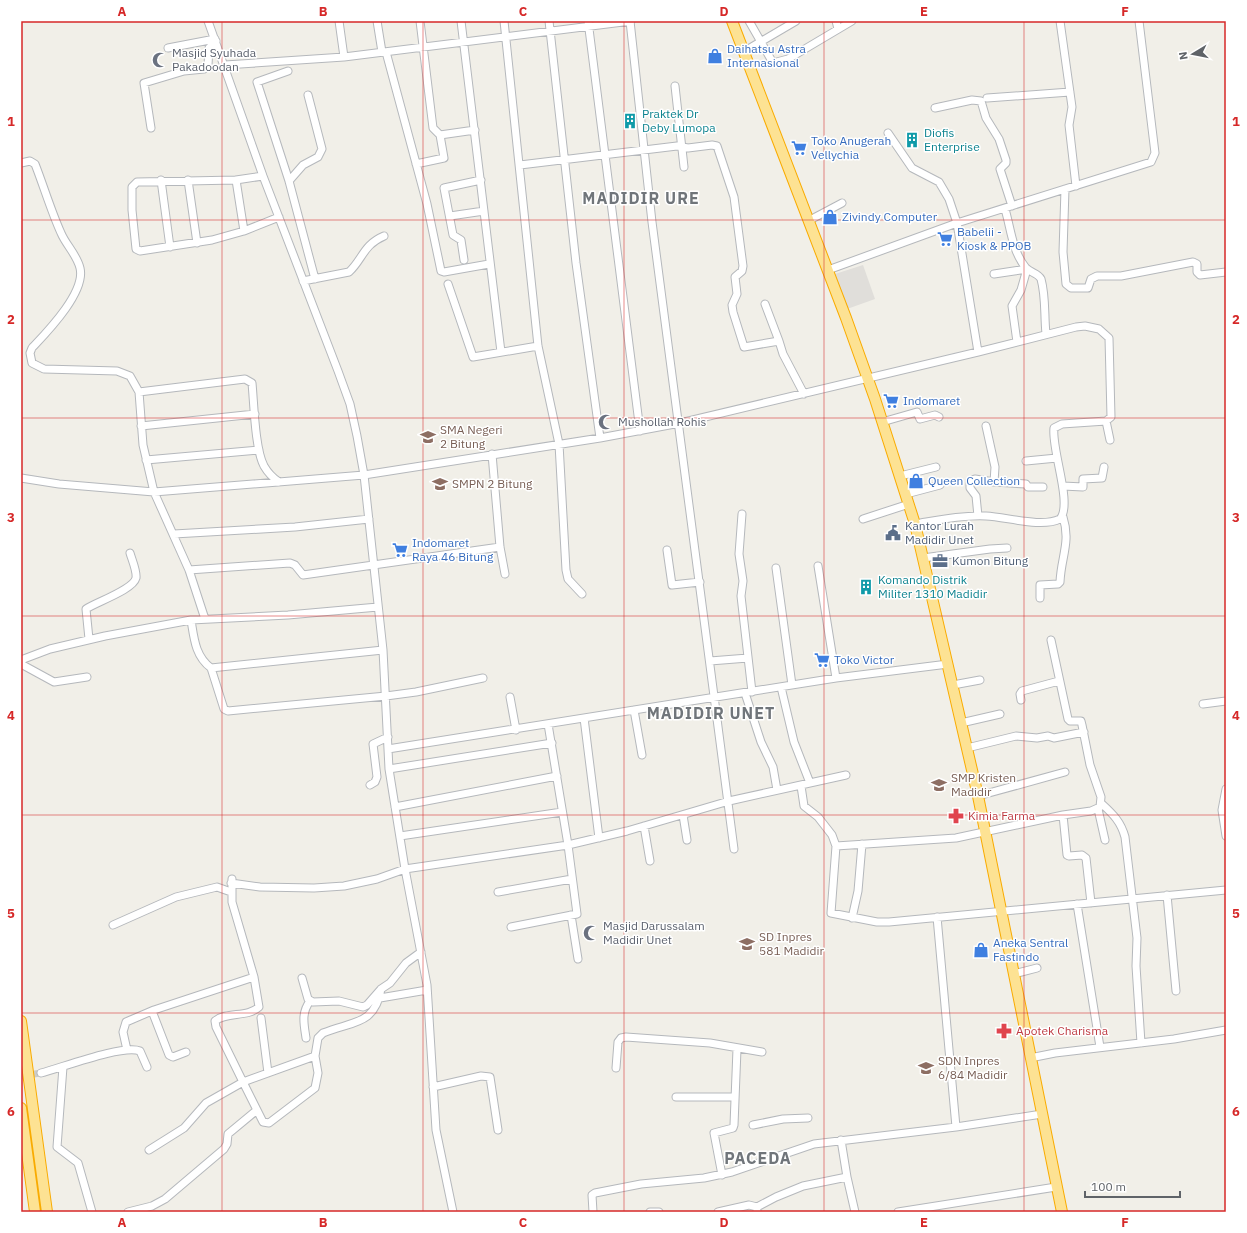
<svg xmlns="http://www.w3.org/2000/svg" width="1247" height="1233" font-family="'IBM Plex Sans',sans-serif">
  <rect width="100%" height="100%" fill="#f1efe8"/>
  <path fill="#e0deda" d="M863,265L875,299L847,309L835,274Z"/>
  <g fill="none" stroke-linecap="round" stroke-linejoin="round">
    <path stroke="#ccccc8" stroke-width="7" stroke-dasharray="7 3.5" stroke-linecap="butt" d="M21,1076L41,1073"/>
    <defs>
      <path id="minor" d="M208,21L263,176L338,371L350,404L357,436L364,475L383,650L389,769L405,869L427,985L436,1130L453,1212
        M339,21L344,57
        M377,21L382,52
        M420,21L433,128L440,135L475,130
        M461,21L501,352
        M504,21L538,346L559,444L566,570L568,579L582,594
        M549,21L576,263L600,438
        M588,21L640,431
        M630,21L652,222L734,849
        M749,21L773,63L788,59L852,21
        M836,21L838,29
        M1060,21L1072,107L1069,125L1076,186
        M168,48L215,39
        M745,51L796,21
        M386,52L427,204L441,271L444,272L489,264
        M225,65L344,57L631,21
        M288,71L257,82L289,181
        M675,86L684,167
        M308,95L322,149L318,157L303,165L289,181L315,279
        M987,98L1070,92
        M935,108L972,100L981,101L986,118L999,139L1006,160V163L1000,169L1012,206
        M151,128L144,83L184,71L204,69L208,65L209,48L216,41
        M888,133L912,168L939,182L949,199L957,223L978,352
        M21,163L30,161L35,164C44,187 51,211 61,233C66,245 77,255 80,268C86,292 47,332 32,348L30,353L32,363L44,369L117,371L130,376L139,392L143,445L154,492L189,570L205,619
        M416,164L444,158L440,135
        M520,165L677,146L688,148L712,145L717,146L734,197L743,266L742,271L735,277L737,294L732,305L733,312L744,347L779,341L783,354L804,394
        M263,176L236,180L137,182L132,187V210L136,249L140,251L212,240L244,231L279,217
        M161,180L170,247
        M188,180L197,243
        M236,180L244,231
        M1065,189L1063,252L1066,284L1071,288H1088L1091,279L1097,276H1121L1193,262L1197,264V272L1200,275L1226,272
        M1005,209C1011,229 1012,251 1026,268C1031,273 1038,273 1041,279C1046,297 1044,315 1046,334
        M450,216L484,211
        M808,221L842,203
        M464,260L461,240L453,235L444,188L481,180
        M828,270L957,223L1151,162L1155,153L1139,21
        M994,274L1027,269L1021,290L1012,306L1017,342
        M303,281L349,272C363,259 363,245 384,236
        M448,284L473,357L538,346
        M765,304L779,341
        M139,392L245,379L252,383C254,404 255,449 264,466C268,473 273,478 279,482
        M1106,421L1110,440
        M882,422L917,412L920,419L935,415L939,417
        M141,426L255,414
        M492,454L500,547L505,574
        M146,460L259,450
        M1026,461L1057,458
        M900,476L936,467
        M21,478L59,484L154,492L364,475L600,438L680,423L978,352L1076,327L1085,326L1099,329L1109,338L1111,417L1106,421L1062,424L1054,428C1051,449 1073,504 1060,519C1041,528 1007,517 986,516C962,515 939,520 915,524
        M994,482L1026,484L1028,487H1043
        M1063,486L1083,487V479L1102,478L1104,467
        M906,494L940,485
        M742,514L739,554L743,581L741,596L752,692
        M978,516L976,496L970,488V481L975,479L994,482L995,467L986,426
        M863,519L909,504
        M174,534L295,527L369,519
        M667,550L672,585L700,582
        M923,558L990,549L1007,548
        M818,566L836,678
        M776,568L792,685
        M189,570L290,563L295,565L303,575L500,547
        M1040,598V585L1058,584L1060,582C1061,557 1071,542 1063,517
        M191,620C194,638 195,656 211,668L383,650
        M89,639L86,609C96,602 133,590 136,578C137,571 132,560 130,553
        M21,660L50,649L105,636L191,620L288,615L378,607
        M710,661L748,658
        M21,664L54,682L87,677
        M211,668L224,709L228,711L386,696L416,692L483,678
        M953,685L980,680
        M781,687L794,742L810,783
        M745,693L761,742L773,767L777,790
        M510,697L516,730
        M1021,700L1020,694L1022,691L1059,681
        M1203,704L1226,701
        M634,710L642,755
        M584,718L599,838
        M961,723L1000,714
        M967,748L1016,736L1037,738L1048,736L1054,738L1084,732
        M388,749L836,678L948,664
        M389,769L552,743
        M370,785L375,782L377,777L373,744L388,737
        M801,786L804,806L818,817L832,835L836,846L831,913L877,922H889L1226,890
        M1226,789L1222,810L1226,836
        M978,796L1065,772
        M1102,804C1113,814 1121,822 1125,837L1137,938L1136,966L1141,1043
        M395,807L557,776
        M1098,809L1105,840
        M683,815L687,840
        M1063,815L1067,855L1069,856L1082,855L1086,858L1091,903
        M644,826L650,861
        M400,836L562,812
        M836,846L956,838L1063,815L1091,811L1100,807L1101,797L1090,765L1082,725L1081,721H1070L1068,719L1051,640
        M231,883L260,887L314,888L344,886L377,879L405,869L568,845L627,831L729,801L846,775
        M498,892L572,879
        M1167,895L1176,991
        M1077,904L1100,1047
        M571,915L578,959
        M937,917L956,1127
        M852,918L858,891L862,844
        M113,925L176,897L217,887L231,892
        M511,927L577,914L568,845L548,724
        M1014,974L1037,968
        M302,978L308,999L313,1002L339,1001L363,1007L367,1005L381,989L390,983L406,963L421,952
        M380,998L427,990
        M152,1011L169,1055L173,1057L186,1052
        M261,1018L268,1073
        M306,1038C304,1024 301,1013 310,1001
        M127,1050L123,1032L126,1022L154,1010L254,977L232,902V879
        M1030,1058L1055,1053L1174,1039L1226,1030
        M63,1067L57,1147L78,1163L92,1212
        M616,1068L618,1042L621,1038L626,1037L710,1043L762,1052
        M41,1073C61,1068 123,1044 140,1051L147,1067
        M433,1087L481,1076L490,1077L498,1130
        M676,1097H735
        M257,1110L263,1122L269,1123L315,1088L318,1073L315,1056
        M753,1125L783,1119L808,1118
        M841,1140L847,1177L855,1212
        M149,1150L184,1128L206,1103L243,1082L216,1027L215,1021C227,1011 247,1018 259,1007L254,977
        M722,1175L714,1133L733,1128L734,1125L737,1049
        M128,1212L152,1206L165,1199L224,1149L227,1144L228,1134L257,1110L243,1082L315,1056L318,1038L323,1033C353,1021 375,1025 381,989
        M593,1212L592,1195L595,1193L641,1184L704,1178L732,1172L814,1144L956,1127L1042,1114
        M650,1212H659
        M718,1212L749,1205L757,1207
        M757,1212V1207L776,1197L803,1186L847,1177
        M898,1212L1056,1187"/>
      <path id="highway" d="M732,21L846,318L875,399L915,524L978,796L1062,1212
        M21,1021L47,1212
        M21,1108L35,1212"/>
    </defs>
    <use href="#minor" stroke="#b5b8bc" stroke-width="9"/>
    <use href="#highway" stroke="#f9ab00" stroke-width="12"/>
    <use href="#minor" stroke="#fff" stroke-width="7"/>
    <use href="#highway" stroke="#fde293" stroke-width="10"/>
  </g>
  <path fill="none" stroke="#d62828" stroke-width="1" stroke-opacity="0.55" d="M222,21V1212M423,21V1212M624,21V1212M824,21V1212M1024,21V1212M21,220H1226M21,418H1226M21,616H1226M21,815H1226M21,1013H1226"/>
  <defs>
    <symbol id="shop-bare" viewBox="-9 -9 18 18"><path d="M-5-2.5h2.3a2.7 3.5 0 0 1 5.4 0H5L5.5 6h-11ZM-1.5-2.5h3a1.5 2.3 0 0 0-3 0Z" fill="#3f7fe0" stroke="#fff" stroke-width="2.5" paint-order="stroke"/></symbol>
    <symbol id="mosque-bare" viewBox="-9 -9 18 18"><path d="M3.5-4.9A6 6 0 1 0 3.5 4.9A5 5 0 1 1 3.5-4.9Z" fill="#6b7280" stroke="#fff" stroke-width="2.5" paint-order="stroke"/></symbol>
    <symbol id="building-bare" viewBox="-9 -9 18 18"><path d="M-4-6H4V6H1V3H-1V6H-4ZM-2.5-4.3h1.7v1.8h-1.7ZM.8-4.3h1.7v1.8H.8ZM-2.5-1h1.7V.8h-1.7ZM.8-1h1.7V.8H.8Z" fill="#0f9aa8" stroke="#fff" stroke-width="2.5" paint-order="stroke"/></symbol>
    <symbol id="supermarket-bare" viewBox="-9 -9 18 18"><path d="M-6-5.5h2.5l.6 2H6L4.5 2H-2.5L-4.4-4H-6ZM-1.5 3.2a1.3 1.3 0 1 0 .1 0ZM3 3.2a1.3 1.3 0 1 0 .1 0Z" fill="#3f7fe0" stroke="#fff" stroke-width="2.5" paint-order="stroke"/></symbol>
    <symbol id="school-bare" viewBox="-9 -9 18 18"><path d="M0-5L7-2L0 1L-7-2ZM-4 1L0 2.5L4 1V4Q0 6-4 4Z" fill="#8d6e63" stroke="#fff" stroke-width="2.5" paint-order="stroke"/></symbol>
    <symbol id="civic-bare" viewBox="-9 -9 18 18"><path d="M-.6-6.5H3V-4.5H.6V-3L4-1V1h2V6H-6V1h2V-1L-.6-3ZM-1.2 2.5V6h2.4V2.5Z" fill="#5c6f8a" stroke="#fff" stroke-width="2.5" paint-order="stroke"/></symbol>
    <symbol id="office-bare" viewBox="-9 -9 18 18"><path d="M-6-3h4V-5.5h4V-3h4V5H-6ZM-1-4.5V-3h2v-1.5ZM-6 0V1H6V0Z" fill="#5c6f8a" stroke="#fff" stroke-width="2.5" paint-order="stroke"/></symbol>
    <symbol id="pharmacy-bare" viewBox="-9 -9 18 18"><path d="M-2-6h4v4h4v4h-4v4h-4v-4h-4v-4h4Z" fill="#e0444e" stroke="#fff" stroke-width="2.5" paint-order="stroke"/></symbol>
  </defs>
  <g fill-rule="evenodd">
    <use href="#shop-bare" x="704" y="45" width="22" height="22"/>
    <use href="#mosque-bare" x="149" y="49" width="22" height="22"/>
    <use href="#building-bare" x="619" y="110" width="22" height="22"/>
    <use href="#building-bare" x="901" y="129" width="22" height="22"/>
    <use href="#supermarket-bare" x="788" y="137" width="22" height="22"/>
    <use href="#shop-bare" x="819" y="206" width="22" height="22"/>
    <use href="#supermarket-bare" x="934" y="228" width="22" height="22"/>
    <use href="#supermarket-bare" x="880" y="390" width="22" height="22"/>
    <use href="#mosque-bare" x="595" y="411" width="22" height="22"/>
    <use href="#school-bare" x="417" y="426" width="22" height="22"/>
    <use href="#shop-bare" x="905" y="470" width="22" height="22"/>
    <use href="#school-bare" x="429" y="473" width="22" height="22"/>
    <use href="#civic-bare" x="882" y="522" width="22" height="22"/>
    <use href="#supermarket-bare" x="389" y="539" width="22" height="22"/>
    <use href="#office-bare" x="929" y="550" width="22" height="22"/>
    <use href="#building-bare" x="855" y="576" width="22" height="22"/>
    <use href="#supermarket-bare" x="811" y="649" width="22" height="22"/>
    <use href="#school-bare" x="928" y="774" width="22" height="22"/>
    <use href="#pharmacy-bare" x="945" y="805" width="22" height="22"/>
    <use href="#mosque-bare" x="580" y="922" width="22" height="22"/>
    <use href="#school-bare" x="736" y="933" width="22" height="22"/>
    <use href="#shop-bare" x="970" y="939" width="22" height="22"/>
    <use href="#pharmacy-bare" x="993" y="1020" width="22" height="22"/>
    <use href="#school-bare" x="915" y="1057" width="22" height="22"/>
  </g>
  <g text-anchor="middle" stroke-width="3" stroke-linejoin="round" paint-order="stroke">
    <g font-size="12" fill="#366cbe" stroke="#fff" text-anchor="start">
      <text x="727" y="53">Daihatsu Astra<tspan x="727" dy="14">Internasional</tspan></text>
      <text x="811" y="145">Toko Anugerah<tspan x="811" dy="14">Vellychia</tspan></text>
      <text x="842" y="221">Zivindy Computer</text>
      <text x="957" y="236">Babelii -<tspan x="957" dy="14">Kiosk &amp; PPOB</tspan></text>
      <text x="903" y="405">Indomaret</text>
      <text x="928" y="485">Queen Collection</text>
      <text x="412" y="547">Indomaret<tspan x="412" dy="14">Raya 46 Bitung</tspan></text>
      <text x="834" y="664">Toko Victor</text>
      <text x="993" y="947">Aneka Sentral<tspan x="993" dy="14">Fastindo</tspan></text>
    </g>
    <g font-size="12" fill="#5b616d" stroke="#fff" text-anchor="start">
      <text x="172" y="57">Masjid Syuhada<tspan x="172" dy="14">Pakadoodan</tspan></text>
      <text x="618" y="426">Mushollah Rohis</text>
      <text x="603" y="930">Masjid Darussalam<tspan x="603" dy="14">Madidir Unet</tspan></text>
    </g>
    <g font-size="12" fill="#0d838f" stroke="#fff" text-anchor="start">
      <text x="642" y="118">Praktek Dr<tspan x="642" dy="14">Deby Lumopa</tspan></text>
      <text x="924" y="137">Diofis<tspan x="924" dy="14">Enterprise</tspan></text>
      <text x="878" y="584">Komando Distrik<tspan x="878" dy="14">Militer 1310 Madidir</tspan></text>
    </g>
    <g font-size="12" fill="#785e54" stroke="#fff" text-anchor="start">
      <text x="440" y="434">SMA Negeri<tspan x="440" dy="14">2 Bitung</tspan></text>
      <text x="452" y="488">SMPN 2 Bitung</text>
      <text x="951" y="782">SMP Kristen<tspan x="951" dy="14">Madidir</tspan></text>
      <text x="759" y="941">SD Inpres<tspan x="759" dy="14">581 Madidir</tspan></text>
      <text x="938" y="1065">SDN Inpres<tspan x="938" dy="14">6/84 Madidir</tspan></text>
    </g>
    <g font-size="12" fill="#4e5e75" stroke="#fff" text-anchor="start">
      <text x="905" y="530">Kantor Lurah<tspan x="905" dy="14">Madidir Unet</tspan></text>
      <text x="952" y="565">Kumon Bitung</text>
    </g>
    <g font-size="12" fill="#be3a42" stroke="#fff" text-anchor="start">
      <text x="968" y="820">Kimia Farma</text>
      <text x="1016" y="1035">Apotek Charisma</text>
    </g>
    <g font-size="16" font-weight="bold" letter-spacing="1" fill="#70757a" stroke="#fff">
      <text x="641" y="204">MADIDIR URE</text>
      <text x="711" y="719">MADIDIR UNET</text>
      <text x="758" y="1164">PACEDA</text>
    </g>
  </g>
  <rect width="1247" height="1233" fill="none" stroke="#ffffff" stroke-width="44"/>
  <g transform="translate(1193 54) rotate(260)" stroke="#ffffff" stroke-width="3" paint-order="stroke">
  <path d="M0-3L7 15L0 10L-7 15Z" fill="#5f6368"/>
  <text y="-6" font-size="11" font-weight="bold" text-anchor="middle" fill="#5f6368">N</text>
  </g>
  <path d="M1085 1191v6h95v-6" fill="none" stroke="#5f6368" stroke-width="2"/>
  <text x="1091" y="1191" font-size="12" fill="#5f6368" stroke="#ffffff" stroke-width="3" paint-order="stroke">100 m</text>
  <rect x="22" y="22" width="1203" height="1189" fill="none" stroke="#d62828" stroke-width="1.5"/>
  <g font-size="13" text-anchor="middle" font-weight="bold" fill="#d62828">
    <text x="122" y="16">A</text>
    <text x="323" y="16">B</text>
    <text x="523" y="16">C</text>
    <text x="724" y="16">D</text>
    <text x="924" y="16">E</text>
    <text x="1125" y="16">F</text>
    <text x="11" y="126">1</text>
    <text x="1236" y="126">1</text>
    <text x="11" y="324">2</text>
    <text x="1236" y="324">2</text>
    <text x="11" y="522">3</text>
    <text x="1236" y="522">3</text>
    <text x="11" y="720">4</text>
    <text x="1236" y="720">4</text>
    <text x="11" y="918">5</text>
    <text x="1236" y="918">5</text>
    <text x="11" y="1116">6</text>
    <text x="1236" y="1116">6</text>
    <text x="122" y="1227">A</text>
    <text x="323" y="1227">B</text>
    <text x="523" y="1227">C</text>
    <text x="724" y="1227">D</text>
    <text x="924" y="1227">E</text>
    <text x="1125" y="1227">F</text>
  </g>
</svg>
